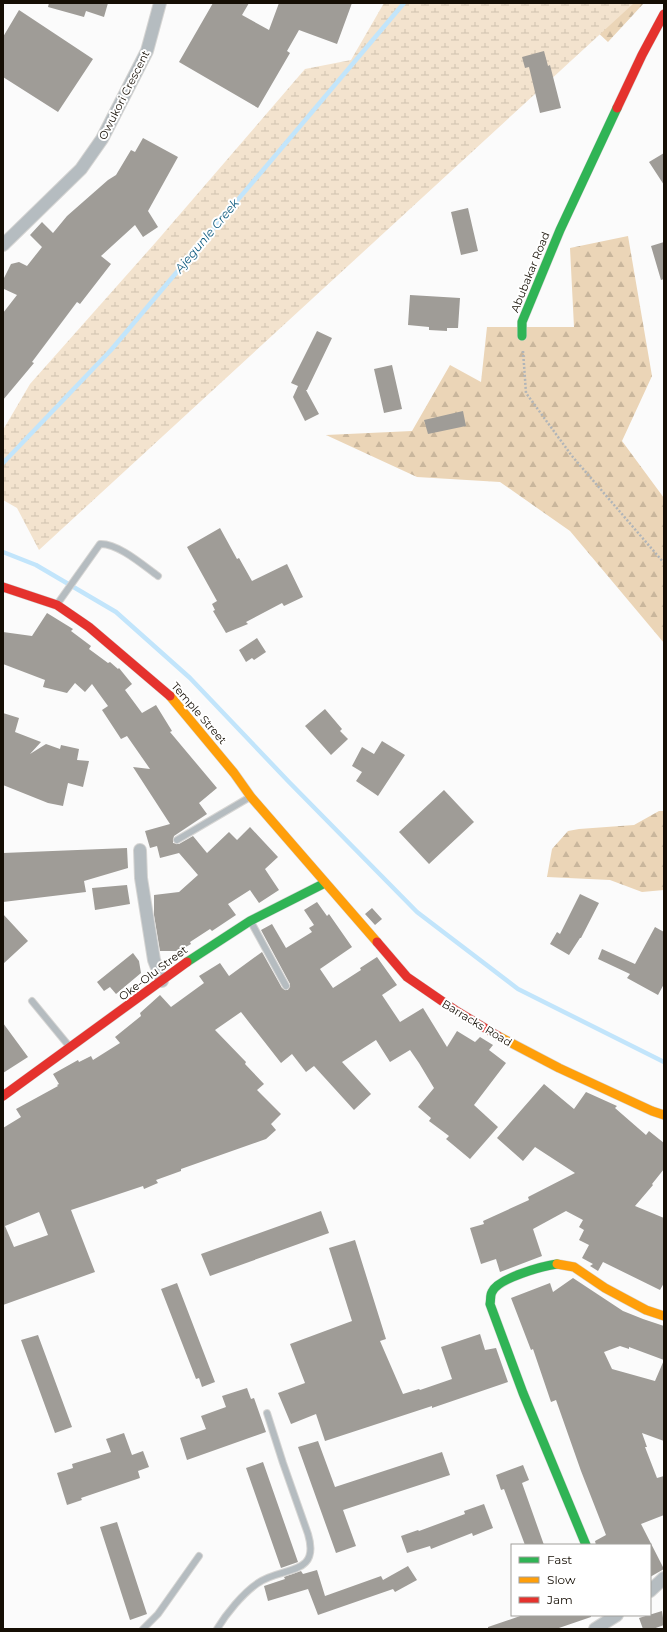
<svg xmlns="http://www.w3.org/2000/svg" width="667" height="1632" font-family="Montserrat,sans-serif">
  <defs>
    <pattern id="forest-firs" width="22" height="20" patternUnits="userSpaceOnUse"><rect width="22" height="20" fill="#ebd5b7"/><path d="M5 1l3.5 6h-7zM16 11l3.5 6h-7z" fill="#c9b69c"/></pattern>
    <pattern id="wetland-marsh" width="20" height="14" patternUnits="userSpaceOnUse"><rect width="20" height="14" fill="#f3e3ce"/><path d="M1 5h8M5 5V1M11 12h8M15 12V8" fill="none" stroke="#cfc2af"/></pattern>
  </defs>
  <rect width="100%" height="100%" fill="#fbfbfb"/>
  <path fill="url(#forest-firs)" d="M566,3H644L608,42Z
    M628,236L652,376L622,441L664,498V643L570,531L500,482L417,477L326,435L412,431L450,365L481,382L487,327H574L570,248Z
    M659,811H664V890L642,892L610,880L547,877L552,849L568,831L579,829L634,825Z"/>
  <path fill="url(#wetland-marsh)" d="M384,3H634L39,550L17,508L3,500V430L30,384L156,242L305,69L351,60Z"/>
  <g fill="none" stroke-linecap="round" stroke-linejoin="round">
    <path stroke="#c2e5fb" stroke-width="4.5" d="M3,463L111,350L404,3
      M3,552L36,565L116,612L190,678L289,782L417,912L518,989L664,1062"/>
  </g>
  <path fill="#9f9c97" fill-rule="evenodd" d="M49,3H108L104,17L86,11L84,17L48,7Z
    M213,3H249L242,15L269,30L279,3H352L337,44L299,30L287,51L290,53L258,108L179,62Z
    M19,10L93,59L58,112L3,77V37Z
    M544,51L548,66L550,65L561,108L540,113L529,67L525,68L522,57Z
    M143,138L178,157L148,211L158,227L143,237L135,225L101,256L111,264L80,304L77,302L32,362L34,363L3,400V313L17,295L4,289L3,280L11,264L19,262L27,266L42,247L30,235L42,222L53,233L67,216L108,180L116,175L131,150L135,152Z
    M664,153V185L649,162Z
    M468,208L478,251L461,255L451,212Z
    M664,242V279L661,280L651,246Z
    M410,295L460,298L458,328H447V331L429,330V327L408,325Z
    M317,331L332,338L307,390H306L319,414L305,421L293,397L298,386L291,383Z
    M392,365L402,409L384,413L374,369Z
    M463,411L466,426L428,434L424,420Z
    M220,528L237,559L239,558L252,581L287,564L303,597L284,606L282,603L246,622L248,624L226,633L213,611L215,610L212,604L217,601L187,547Z
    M47,613L73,629L71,631L91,646L89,649L108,663L110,662L118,669L119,668L132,684L125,690L142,713L156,705L172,731L170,732L217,788L199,803L207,814L174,836L173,840V843L179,844L193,836L207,853L229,832L237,840L250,827L278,857L265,869L279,890L259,903L250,890L228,904L236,915L212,931L210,929L190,942L191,944L179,951H160L154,915V895L179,892L198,875L179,853L160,858L157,846L150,848L145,831L170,824L133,767L150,769L127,736L121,739L102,710L108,706L92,684L85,692L75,683L67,693L43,687L45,680L3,664V632L32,636Z
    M257,638L266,652L254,660L252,658L246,662L239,650Z
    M325,709L342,729L340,731L348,739L331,755L305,726Z
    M3,713L19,718L15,732L41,742L30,754L46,744L60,749L61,745L79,749L77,760L89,761L83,787L68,783L63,806L48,803L3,785Z
    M382,741L405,755L378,796L356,781L362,772L352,766L362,747L374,754Z
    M444,790L474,822L429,864L399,832Z
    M127,848L128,868L84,881L86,892L3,902V853Z
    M127,885L130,904L95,910L92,888Z
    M580,894L599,903L581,938H580L569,955L550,944L557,932L560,934Z
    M317,902L327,916L329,914L352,947L320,969L333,988L361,970L360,968L377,957L397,985L382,995L400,1022L423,1008L447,1047L457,1031L475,1042L480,1037L493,1045L489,1050L506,1063L474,1105L498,1127L470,1159L446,1139L449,1136L429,1121L431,1118L418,1107L434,1088L419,1063L410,1050L390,1062L376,1040L342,1062L371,1094L354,1110L314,1066L306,1072L292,1054L281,1063L241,1012L215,1030L246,1062L245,1064L264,1084L257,1090L281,1114L271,1124L276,1130L266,1139L181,1169V1171L156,1180L158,1183L144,1189L143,1186L71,1210L95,1272L3,1305V1128L21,1117L16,1109L58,1086L57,1085L59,1084L53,1074L78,1060L79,1062L91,1056L93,1060L120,1043L115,1037L141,1016L140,1013L160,995L171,1007L204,983L199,976L220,963L229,976L262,952L282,988L286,990H288L290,984L261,930L272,924L286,948L312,932L309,928L314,925L304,910ZM39,1212L48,1235L14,1247L5,1226Z
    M372,908L382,919L375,925L365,914Z
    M3,914L28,941L3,964Z
    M655,927L664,932V984L658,995L627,978L630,974L598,959L602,949L635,964Z
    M133,953L139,961L141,973L116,994L110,987L104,991L97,982Z
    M3,1023L28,1057L3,1073Z
    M544,1084L574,1109L586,1092L617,1106L615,1108L646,1135L649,1131L664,1143V1169L652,1184L653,1185L635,1206L664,1218V1283L660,1290L603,1262L598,1271L590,1266L593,1264L582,1258L589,1245L579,1240L584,1230L579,1227L583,1220L566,1211L533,1229L542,1256L500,1272L496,1259L481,1264L470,1228L484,1224L483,1221L529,1200L528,1197L575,1173L535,1147L523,1161L497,1138Z
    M321,1211L329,1233L210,1276L201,1254Z
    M355,1240L386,1339L380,1341L403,1394L419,1389L420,1390L452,1379L441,1347L480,1334L485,1350L496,1348L508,1382L432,1408V1406L325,1441L316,1414L291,1424L278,1393L305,1383L290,1344L352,1321L329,1248Z
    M573,1278L623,1311L643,1319L664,1326V1360L629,1347V1349L620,1346L604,1352L612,1369L655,1381L664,1360V1441L642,1433L647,1447H645L657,1478L664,1476V1515L641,1524L664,1569L650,1577V1545H596L595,1541L606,1535L581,1471L556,1400L551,1402L533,1349L531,1350L511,1298L550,1283L553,1292Z
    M177,1283L215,1382L202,1387L199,1378L196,1379L161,1289Z
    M38,1335L72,1427L55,1433L21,1340Z
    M247,1388L251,1399L254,1398L266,1432L187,1460L180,1438L206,1429L201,1416L226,1407L222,1396Z
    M124,1433L132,1455L143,1451L149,1467L138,1471L140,1478L81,1498L82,1500L67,1505L57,1473L73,1468L72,1464L111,1452L106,1439Z
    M318,1441L335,1487L442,1452L450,1475L343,1510L356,1546L336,1553L298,1447Z
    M263,1462L298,1562L281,1568L246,1468Z
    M523,1465L529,1480L522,1483L544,1545H525L504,1489L501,1490L496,1475Z
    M484,1504L493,1528L473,1536L472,1533L431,1549L430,1546L407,1553L401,1536L418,1530L419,1531L465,1514L464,1511Z
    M117,1522L147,1614L130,1620L100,1527Z
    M408,1566L417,1580L395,1592L393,1589L318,1615L308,1589L268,1601L264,1586L285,1579L284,1577L301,1571L303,1574L317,1570L325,1596L381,1576L383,1580Z
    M662,1611L664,1625L653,1629H643L639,1618Z
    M523,1615H591V1617L556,1629H488V1627Z"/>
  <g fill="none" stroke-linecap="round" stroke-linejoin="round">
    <defs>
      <path id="lane" d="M58,603L100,544C118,543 144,566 158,576
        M177,840L250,797
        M251,922L286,986
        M32,1001L69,1046
        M143,1629L158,1614L199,1556
        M217,1629C226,1614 243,1593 258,1583C281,1566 321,1577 308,1534L283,1463L267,1413"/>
      <path id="street" d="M3,245L81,169L102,139L147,51L160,3
        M140,850L141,878L154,960L162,981
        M650,1591L664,1578
        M595,1629L617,1615"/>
      <path id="fast" d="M522,336V322L560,230L617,108
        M187,962L250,921L325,883
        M557,1264C543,1266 498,1278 492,1292C490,1295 491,1300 490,1304L523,1393L586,1545"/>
      <path id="slow" d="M170,696L234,773L251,797L377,942
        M498,1036L559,1068L652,1111L664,1115
        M557,1264L574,1267L605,1288L646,1310L664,1316"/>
      <path id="jam" d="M617,108L642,55L664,14
        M3,587L57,605L89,627L170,696
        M377,942L407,977L455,1010L498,1036
        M3,1096L187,962"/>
    </defs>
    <use href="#lane" stroke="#d6d5d3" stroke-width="8"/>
    <use href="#street" stroke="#d6d5d3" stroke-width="14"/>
    <use href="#fast" stroke="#d6d5d3" stroke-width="10"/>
    <use href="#slow" stroke="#d6d5d3" stroke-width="10"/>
    <use href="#jam" stroke="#d6d5d3" stroke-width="10"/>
    <path stroke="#b1b5b8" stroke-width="2.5" stroke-dasharray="2 2" stroke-linecap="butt" d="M523,351L526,393L572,456L664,563"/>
    <use href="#lane" stroke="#b5bcc0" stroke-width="6"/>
    <use href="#street" stroke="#b5bcc0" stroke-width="12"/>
    <use href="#fast" stroke="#30b455" stroke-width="9"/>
    <use href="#slow" stroke="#ff9f0a" stroke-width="9"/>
    <use href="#jam" stroke="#e5322d" stroke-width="9"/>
  </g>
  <g text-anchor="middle" stroke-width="4" stroke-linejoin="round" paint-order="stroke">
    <g font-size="11" fill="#150e04" stroke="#fff">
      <text transform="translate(124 95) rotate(-63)" y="4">Owukori Crescent</text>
      <text transform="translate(530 272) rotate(-68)" y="4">Abubakar Road</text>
      <text transform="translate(199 713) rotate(49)" y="4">Temple Street</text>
      <text transform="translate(153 973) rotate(-37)" y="4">Oke-Olu Street</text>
      <text transform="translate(477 1023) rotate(31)" y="4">Barracks Road</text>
    </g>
    <g font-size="12" font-style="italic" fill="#0d5a7f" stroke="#fff">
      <text transform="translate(207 236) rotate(-50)" y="4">Ajegunle Creek</text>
    </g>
  </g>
  <rect width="667" height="1632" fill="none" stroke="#150e04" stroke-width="8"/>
  <rect x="511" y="1544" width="140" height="72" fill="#ffffff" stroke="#a19f9b"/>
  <rect x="519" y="1557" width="20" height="6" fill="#30b455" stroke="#a19f9b"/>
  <text x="547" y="1564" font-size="12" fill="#150e04">Fast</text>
  <rect x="519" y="1577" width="20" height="6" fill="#ff9f0a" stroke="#a19f9b"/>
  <text x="547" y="1584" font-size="12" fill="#150e04">Slow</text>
  <rect x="519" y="1597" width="20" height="6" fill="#e5322d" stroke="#a19f9b"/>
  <text x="547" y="1604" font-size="12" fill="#150e04">Jam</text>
</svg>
